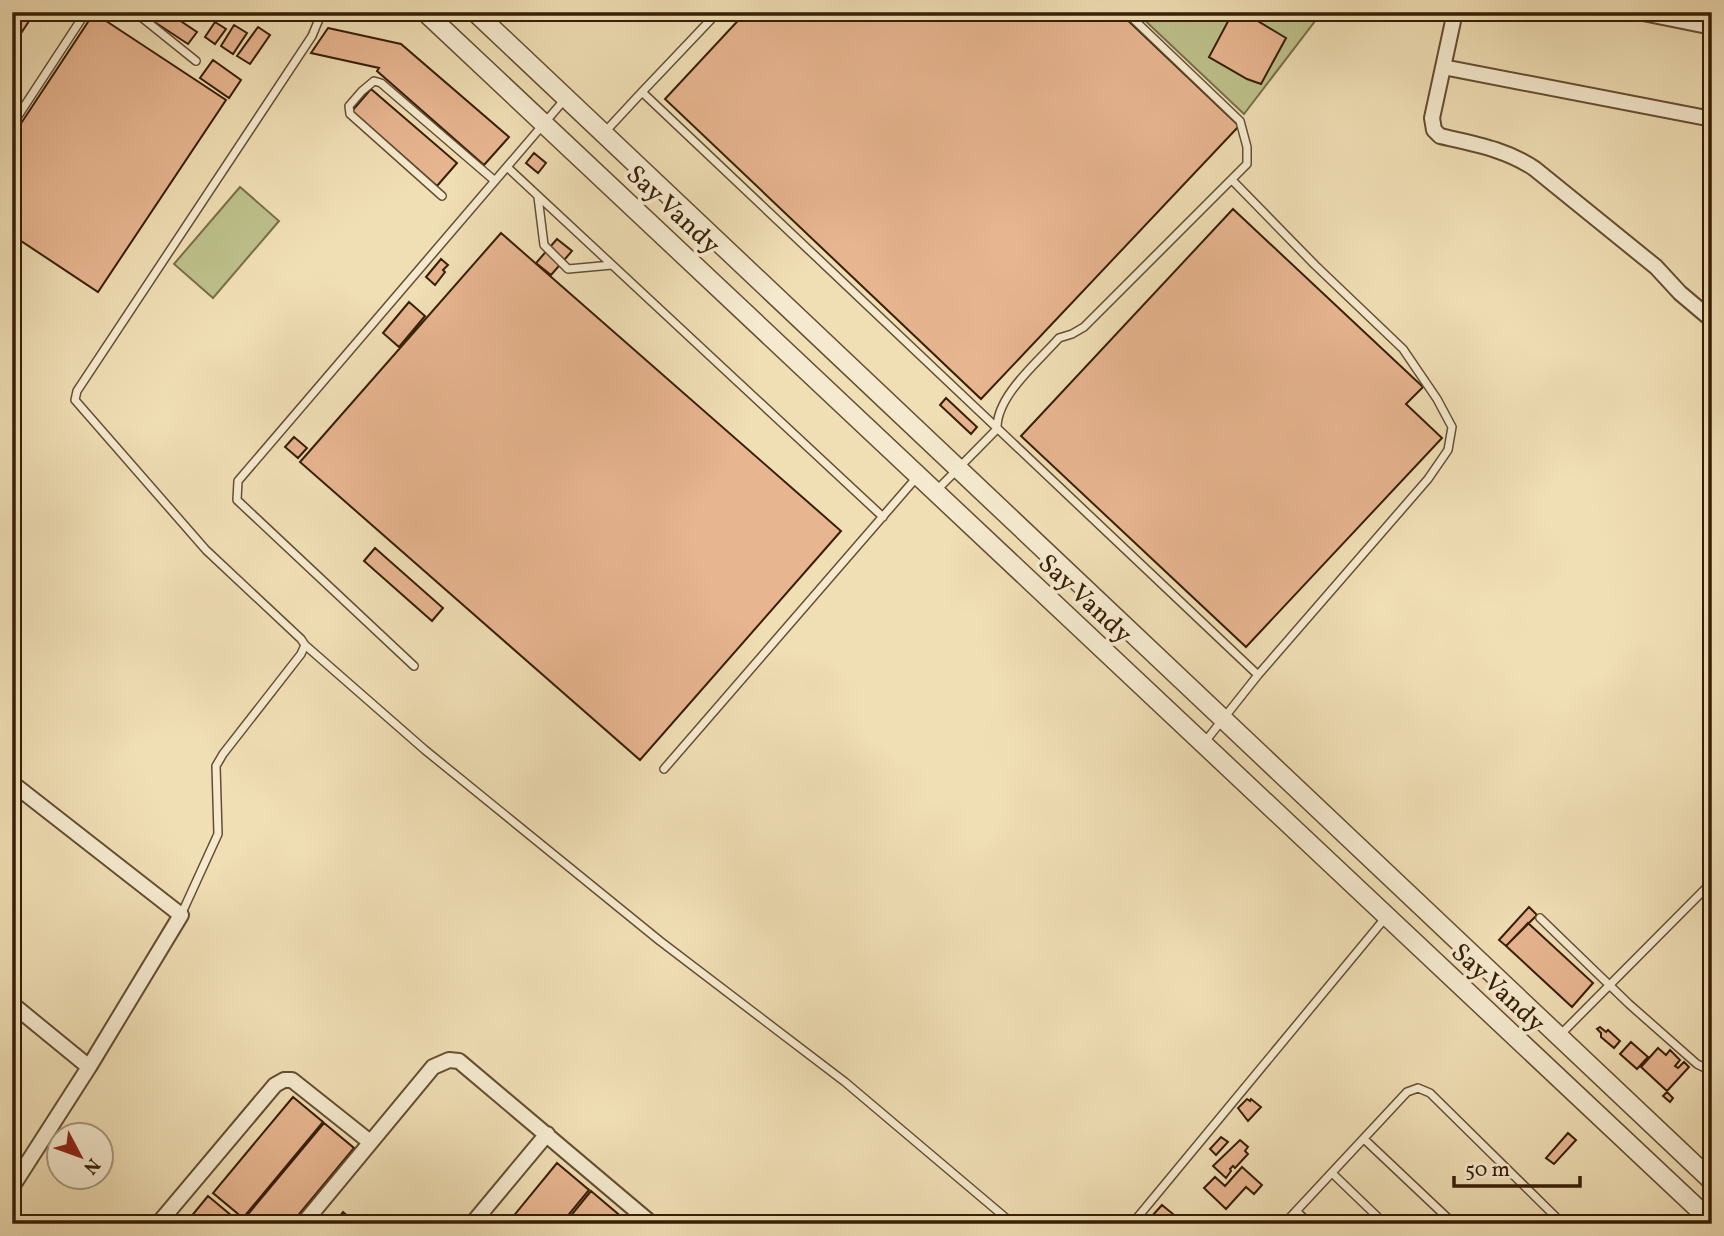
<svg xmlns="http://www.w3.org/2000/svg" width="1724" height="1236" font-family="Vollkorn,serif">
  <rect width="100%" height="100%" fill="#f0deb5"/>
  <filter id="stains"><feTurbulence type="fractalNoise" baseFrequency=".00286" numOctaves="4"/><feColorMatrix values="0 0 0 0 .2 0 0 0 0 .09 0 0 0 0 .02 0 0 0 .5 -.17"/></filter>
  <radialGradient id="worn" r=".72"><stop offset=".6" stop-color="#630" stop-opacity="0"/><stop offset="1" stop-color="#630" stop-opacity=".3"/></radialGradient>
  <path fill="#bdc08b" stroke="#7a6f48" stroke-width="2" d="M1136,12H1322L1244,114Z
    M240,187L279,221L213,298L174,264Z"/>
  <path fill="#e7b590" stroke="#371e05" stroke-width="2" d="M12,12H35L12,47Z
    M155,12H167L197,32L188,44L150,19Z
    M746,12H1119L1239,126L981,399L665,99Z
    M1233,12L1250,19L1251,17L1286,38L1261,84L1247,79L1209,57Z
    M94,13L226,100L98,292L12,235V137Z
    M215,22L226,29L215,44L205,37Z
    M234,25L247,33L233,54L221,46Z
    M258,27L270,35L250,64L237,56Z
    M328,28L401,44L509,137L484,165L377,71L379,68L311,53Z
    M213,60L241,80L229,98L200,78Z
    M371,89L457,163L437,186L352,111Z
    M534,153L546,163L538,173L526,163Z
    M1233,209L1423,387L1406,404L1442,438L1246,647L1021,436Z
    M501,233L841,531L640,760L300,462Z
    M557,239L572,251L551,275L536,263Z
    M441,259L448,265L443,270L445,272L435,285L426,277Z
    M409,302L425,316L399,347L383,333Z
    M946,398L977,427L971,434L940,405Z
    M294,437L307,448L298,458L285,447Z
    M375,548L443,608L432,621L364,561Z
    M1529,907L1537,915L1506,946L1499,940Z
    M1528,923L1593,983L1572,1007L1506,946Z
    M1600,1027L1606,1032L1608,1030L1620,1041L1614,1048L1601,1037V1033L1597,1029Z
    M1631,1042L1648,1057L1637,1069L1620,1054Z
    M1658,1048L1666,1055L1670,1050L1680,1060L1675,1066L1678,1068L1684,1062L1689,1067L1667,1091L1641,1067Z
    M1667,1092L1673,1098L1670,1102L1663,1096Z
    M293,1097L323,1122L243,1218L213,1193Z
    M1247,1099L1250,1101L1251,1099L1261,1107L1248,1121L1238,1108Z
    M324,1123L354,1148L291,1224H250L244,1219Z
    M1568,1133L1576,1140L1554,1164L1546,1158Z
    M1221,1137L1228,1142L1216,1155L1210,1149Z
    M1240,1140L1248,1147L1245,1151L1248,1154L1235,1168L1233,1166L1230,1169L1231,1171L1226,1178L1213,1166Z
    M557,1163L589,1190L561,1224H507Z
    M1242,1167L1262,1185L1254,1194L1246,1187L1226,1209L1204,1188L1215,1177L1225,1186Z
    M591,1191L624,1219L620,1224H564Z
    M208,1196L238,1221L236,1224H185Z
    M1162,1205L1185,1224H1161L1152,1216Z
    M343,1212L357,1224H334Z"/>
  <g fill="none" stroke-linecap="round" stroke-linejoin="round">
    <defs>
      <path id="service" d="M135,12L196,61
        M718,12L642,92L1258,675
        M12,125L86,12
        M604,133L642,92
        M507,167L883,517
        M442,196L350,114L349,106L362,91L374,81L381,83L495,181
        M538,197L544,245L568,269L612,265
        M935,492L997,429C996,396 1038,362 1059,338L1072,334L1084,327L1247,164V147L1240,121L1126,12
        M305,645L425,750L660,941L845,1082L1013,1224
        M414,666L237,500L238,481L565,99
        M1204,743L1258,675L1428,479L1448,450L1452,427L1437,399L1403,349L1315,265L1232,180
        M664,769L917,477
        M181,915L218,834L216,766L223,754L301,654L305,645L301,639L206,550L75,400L77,391L312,36L322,12
        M1540,918L1629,1004L1697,1064L1703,1067L1712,1061
        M1559,1036L1712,882
        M1364,1139L1454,1224
        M1332,1173L1385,1224
        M1296,1211L1310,1224
        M1132,1224L1386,917
        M1284,1224L1407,1092L1418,1088L1430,1093L1563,1224"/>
      <path id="minor" d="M1455,12L1432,118L1434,130L1440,136C1474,144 1506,149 1535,169L1656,267L1680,293L1712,320
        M1638,12L1712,27
        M1443,67L1712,119
        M12,783L181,915L89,1067L12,1187
        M12,1004L89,1067
        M158,1224L275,1085L284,1080H292L370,1142
        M303,1224L433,1067L449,1060L459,1061L652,1224
        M472,1224L547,1134"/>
      <path id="tertiary" d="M425,12L1712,1222
        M475,12L1712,1181"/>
    </defs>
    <use href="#service" stroke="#654e31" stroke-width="10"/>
    <use href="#minor" stroke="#654e31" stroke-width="18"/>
    <use href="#tertiary" stroke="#654e31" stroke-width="21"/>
    <use href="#service" stroke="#f5eacf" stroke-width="7"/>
    <use href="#minor" stroke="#f5eacf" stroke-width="14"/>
    <use href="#tertiary" stroke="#f5eacf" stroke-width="18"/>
  </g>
  <g text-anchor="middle" stroke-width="7" stroke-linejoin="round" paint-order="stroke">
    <g font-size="26" fill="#371e05" stroke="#f5eacf">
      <text transform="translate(674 209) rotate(43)" y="9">Say Vandy</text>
      <text transform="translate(1086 598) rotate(43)" y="9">Say Vandy</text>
      <text transform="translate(1499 987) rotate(43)" y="9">Say Vandy</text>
    </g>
  </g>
  <rect width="1724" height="1236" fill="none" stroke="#f0deb5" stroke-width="42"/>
  <rect x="14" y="14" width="1696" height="1208" fill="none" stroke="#371e05" stroke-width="3.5"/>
  <rect x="21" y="21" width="1682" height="1194" fill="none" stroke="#371e05" stroke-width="2"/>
  <g transform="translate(80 1156) rotate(131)"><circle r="33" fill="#f5eacf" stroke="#a9987e" stroke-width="2"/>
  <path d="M0-5L12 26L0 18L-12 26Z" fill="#8f2418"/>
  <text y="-10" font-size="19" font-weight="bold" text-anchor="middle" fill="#371e05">N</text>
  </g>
  <path d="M1454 1176v10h126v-10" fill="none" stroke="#371e05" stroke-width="3.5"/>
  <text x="1465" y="1176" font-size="21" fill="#371e05" stroke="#f5eacf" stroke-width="5" paint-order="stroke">50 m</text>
  <rect width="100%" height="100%" filter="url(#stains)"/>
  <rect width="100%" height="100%" fill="url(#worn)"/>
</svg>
